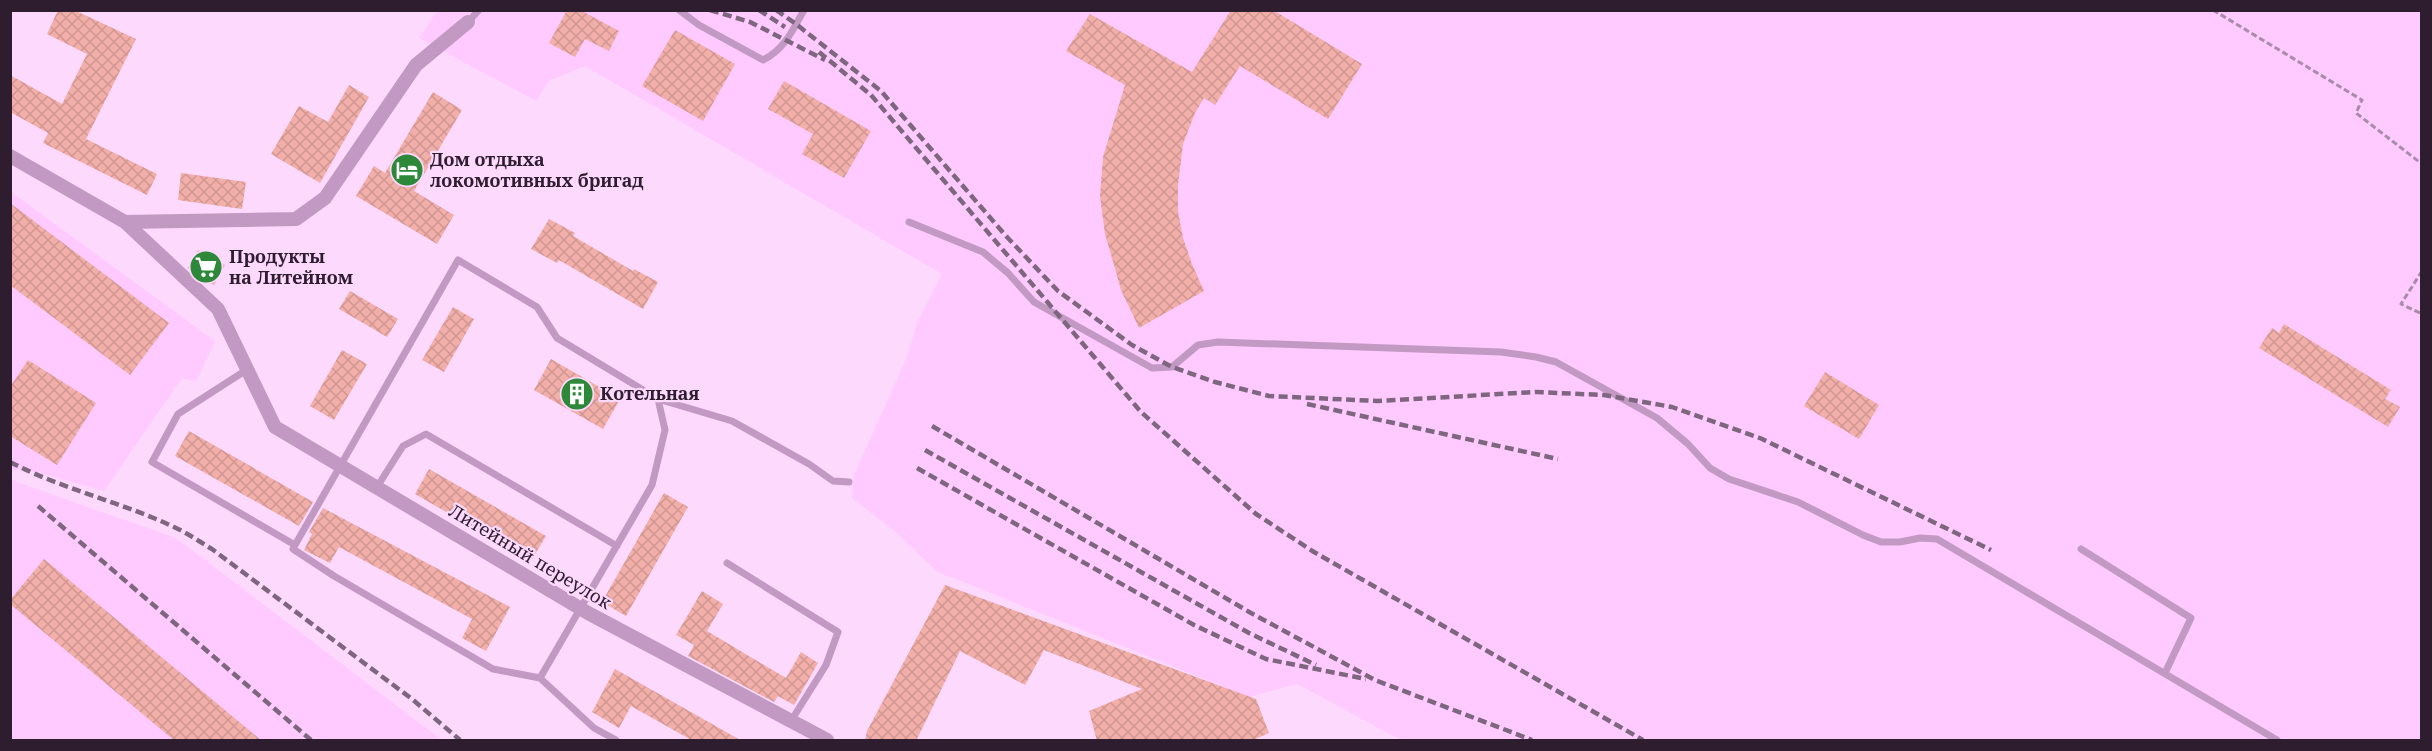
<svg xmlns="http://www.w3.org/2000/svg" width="2432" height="751" font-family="'Noto Serif',serif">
  <defs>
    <pattern id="building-cross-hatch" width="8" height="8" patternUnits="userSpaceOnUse" patternTransform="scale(1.5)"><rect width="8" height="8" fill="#f2afa9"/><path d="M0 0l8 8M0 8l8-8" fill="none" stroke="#d09692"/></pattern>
  </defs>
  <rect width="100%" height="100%" fill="#fed9fe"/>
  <path fill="#fecaff" d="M438,10L2421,11V740H1401L1297,684L1249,697L936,571L898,534L852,498L854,475L907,357L917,323L942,274L585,66L549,81L536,101L419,38Z
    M11,192L215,341L196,382L182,378L104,491L25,469L11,471Z
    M11,480L176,538L442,740H11Z"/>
  <path fill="url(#building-cross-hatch)" d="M58,10H74L136,39L86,139L157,174L147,195L43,143L48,133L10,112V75L62,104L87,54L47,34Z
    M567,10H580L619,31L609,51L585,39L575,57L549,43Z
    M1231,10H1273L1362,64L1328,119L1240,66L1215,105L1204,98L1195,113L1183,144L1178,185V211L1183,238L1192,264L1204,291L1139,328L1121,290L1116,272L1105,234L1100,196L1103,157L1125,85L1066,51L1090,14L1192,72Z
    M675,30L735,64L703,121L642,86Z
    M784,81L871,131L844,178L802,154L813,134L768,109Z
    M349,85L369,97L320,183L271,154L299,106L328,122Z
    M433,92L462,110L414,191L454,215L437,244L356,196L374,166L385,173Z
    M181,173L246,182L242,209L178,200Z
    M10,203L169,323L130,375L10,285Z
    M549,219L575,233L573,236L633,271L634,269L658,282L643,309L559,260L557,263L531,249Z
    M198,250L225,265L214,285L188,268Z
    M350,291L398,319L387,337L339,309Z
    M453,307L474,319L444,372L422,360Z
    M2284,324L2391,390L2385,399L2400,407L2388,427L2259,348L2272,328L2279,333Z
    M342,350L367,364L334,420L310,406Z
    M551,359L620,399L603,429L534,390Z
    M28,360L96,403L57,465L10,436V387Z
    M1825,372L1879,405L1859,439L1804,406Z
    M189,431L313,502L299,526L175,456Z
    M429,469L546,536L531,561L415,494Z
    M664,493L688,507L626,616L602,602Z
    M323,508L510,607L486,651L462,638L472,619L339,547L330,563L304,550L312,534L309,532Z
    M44,559L262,741H175L10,604V600Z
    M945,585L1256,699L1269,733L1251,741H1097L1089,711L1142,689L1044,650L1025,685L960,651L916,741H865L867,731Z
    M702,591L723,604L707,631L786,678L801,652L818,663L794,705L778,696L774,702L688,656L694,645L676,635Z
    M615,669L742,741H693L631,706L619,728L592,712Z"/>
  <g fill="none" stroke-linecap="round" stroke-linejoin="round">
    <path stroke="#a88ca9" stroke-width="3" stroke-dasharray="6 3" stroke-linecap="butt" d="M2213,10L2362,100L2356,113L2422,164
      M2422,271L2401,304L2422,314"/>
    <path stroke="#c199c2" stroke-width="7" d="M679,10L699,25L763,60C784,50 793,30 804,10
      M468,22L479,10
      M909,222L983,252L1008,273L1034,302L1152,368L1172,367L1198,345L1218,342L1501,352L1536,357L1556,362L1657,418L1688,444L1710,468L1729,479L1798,502L1863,535L1881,542H1900L1920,538L1937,539L2277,740
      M248,369L178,414L152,462L295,545L458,260L537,307L557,338L658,399L665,430L652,485L540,678L594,728L616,740
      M658,399L732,421L809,464L833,481L849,482
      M377,487L403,446L426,434L617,546
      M295,545L293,549L334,576L493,669L540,678
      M2081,549L2191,618L2165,673
      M727,563L838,632L826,665L791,721"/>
    <path stroke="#c199c2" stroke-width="14" d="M10,156L125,222L218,309L275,427L588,613L827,740
      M125,222L296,219L325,198L416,65L468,22"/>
    <path stroke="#7e667f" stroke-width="4.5" stroke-dasharray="9 4.5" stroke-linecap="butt" d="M710,10L750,22L825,60
      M759,10L785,27
      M776,10L796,24L881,91L1006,236L1058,291L1132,345L1172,367L1215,382L1269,396L1377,401L1536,392L1604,395L1672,407L1760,438L1991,550
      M819,52L871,95L1141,412L1256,514L1314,552L1643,740
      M1307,404L1558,459
      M932,426L1251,613L1375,680L1532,740
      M925,450L1249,633L1316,665
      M10,462C64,490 122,502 176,528C189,534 200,542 212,549L412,699L460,740
      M917,468L1194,625L1266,659L1366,679
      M38,506L311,740"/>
  </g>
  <defs>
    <symbol id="hotel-disc" viewBox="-11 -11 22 22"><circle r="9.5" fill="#2d8839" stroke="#fed9fe"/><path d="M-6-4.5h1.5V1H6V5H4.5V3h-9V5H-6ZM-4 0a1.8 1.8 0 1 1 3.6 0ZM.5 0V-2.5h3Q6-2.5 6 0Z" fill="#fff"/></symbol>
    <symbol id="supermarket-disc" viewBox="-11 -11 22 22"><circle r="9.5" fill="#2d8839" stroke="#fed9fe"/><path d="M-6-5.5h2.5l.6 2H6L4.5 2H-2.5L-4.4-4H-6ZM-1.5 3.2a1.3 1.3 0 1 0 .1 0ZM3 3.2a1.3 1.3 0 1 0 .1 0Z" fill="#fff"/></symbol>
    <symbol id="building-disc" viewBox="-11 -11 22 22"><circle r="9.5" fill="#2d8839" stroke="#fed9fe"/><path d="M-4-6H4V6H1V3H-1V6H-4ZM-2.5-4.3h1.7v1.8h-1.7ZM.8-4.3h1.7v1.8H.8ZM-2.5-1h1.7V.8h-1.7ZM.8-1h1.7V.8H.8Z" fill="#fff"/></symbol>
  </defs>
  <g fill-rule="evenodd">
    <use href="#hotel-disc" x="388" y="151" width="38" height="38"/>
    <use href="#supermarket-disc" x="187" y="248" width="38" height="38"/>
    <use href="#building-disc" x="558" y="375" width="38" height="38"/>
  </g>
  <g text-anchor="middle" stroke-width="4.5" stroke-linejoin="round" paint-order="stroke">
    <g font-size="18" font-weight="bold" fill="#2d1d2e" stroke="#fed9fe" text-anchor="start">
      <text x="430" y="166">Дом отдыха<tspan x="430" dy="21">локомотивных бригад</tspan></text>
      <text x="229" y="263">Продукты<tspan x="229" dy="21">на Литейном</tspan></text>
      <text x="600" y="400">Котельная</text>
    </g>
    <g font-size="18" fill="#2d1d2e" stroke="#fed9fe">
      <text transform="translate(530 557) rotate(31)" y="6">Литейный переулок</text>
    </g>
  </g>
  <rect width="2432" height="751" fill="none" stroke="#2d1d2e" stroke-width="24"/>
</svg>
